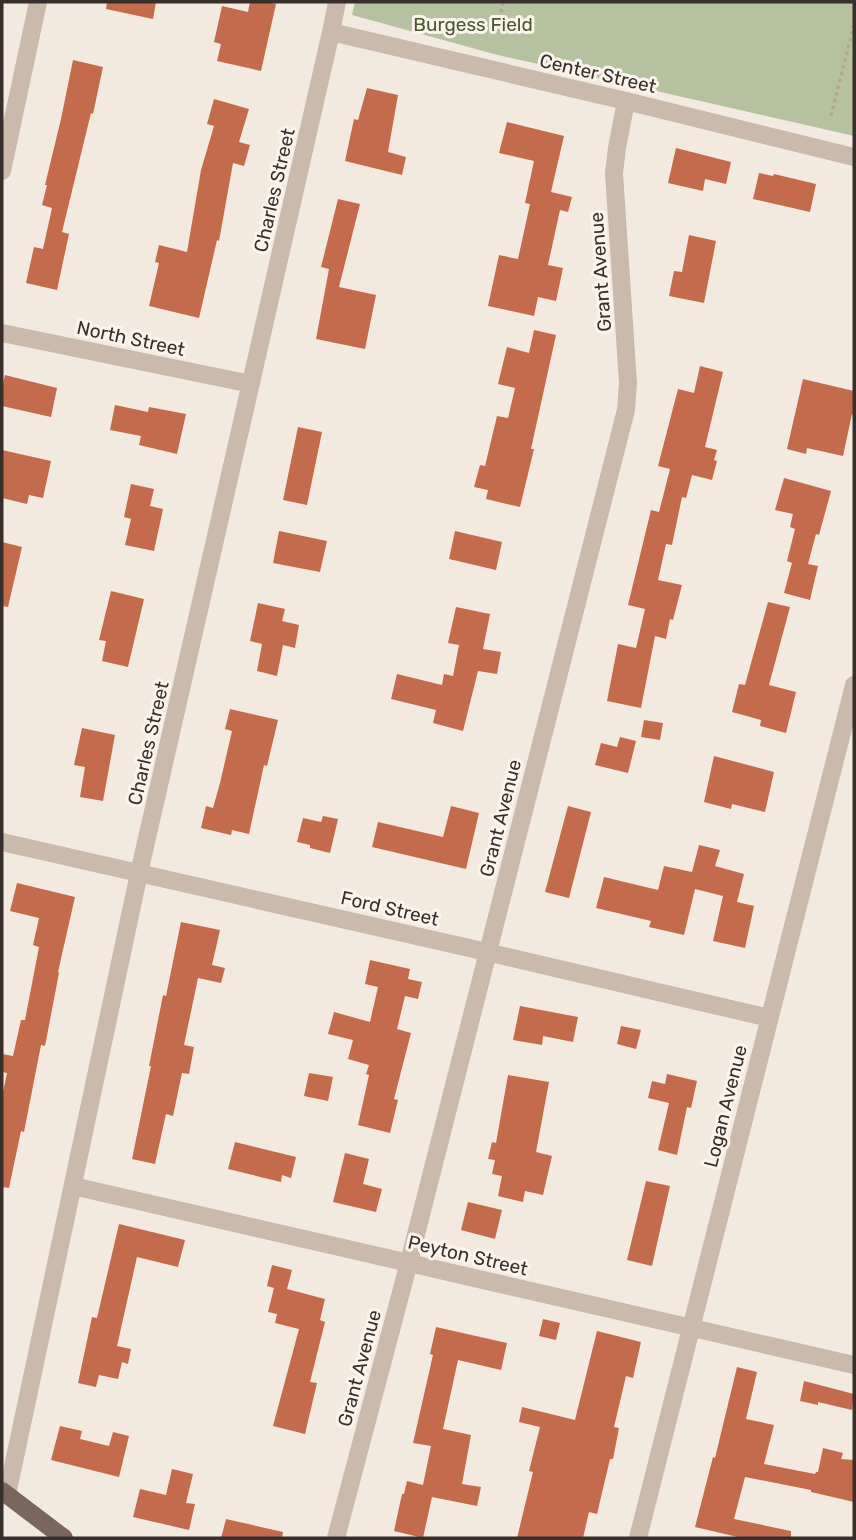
<svg xmlns="http://www.w3.org/2000/svg" width="856" height="1540" font-family="Rubik,sans-serif">
  <rect width="100%" height="100%" fill="#f3eadf"/>
  <path fill="#b6c29f" d="M355,2H854V136L494,54L352,15Z"/>
  <path fill="#c36b4c" d="M107,2H156L153,19L106,9Z
    M250,2H266L276,4L261,71L217,61L221,44L214,42L222,6L248,12Z
    M73,60L103,67L93,114L91,113L62,232L69,234L57,290L26,283L34,247L43,249L52,208L42,205L47,185H45L61,119Z
    M367,88L398,95L388,152L406,157L402,175L345,161L354,119L358,120Z
    M214,99L249,109L239,142L250,145L244,166L233,163L219,241L217,240L199,318L149,306L159,263L155,262L159,245L187,252L201,170L214,126L207,124Z
    M507,122L564,136L551,192L572,197L568,212L560,210L548,265L563,268L556,301L538,297L534,316L488,306L499,255L518,259L530,204L525,203L534,161L499,153Z
    M676,148L731,162L726,184L705,179L703,191L668,183Z
    M759,173L773,176L774,174L816,184L810,212L753,199Z
    M338,199L360,204L339,287L376,295L365,349L316,339L329,269L321,267Z
    M689,235L716,241L704,303L669,296L674,271L682,272Z
    M534,330L556,335L531,449H534L520,507L486,499L488,490L474,487L480,465L485,466L497,416L508,418L515,388L498,384L507,347L529,353Z
    M700,366L723,372L705,447L717,450L714,460L717,461L712,480L692,475L686,498L682,497L672,545L666,544L658,580L682,585L673,620L670,619L666,639L655,636L641,708L607,701L618,644L636,648L645,609L628,605L651,510L659,512L670,469L658,466L678,389L694,393Z
    M5,375L57,388L51,417L2,406V388Z
    M803,379L854,391V415L852,414L843,456L807,448L806,454L787,449Z
    M115,405L148,412L149,407L186,414L177,454L139,445L141,436L110,430Z
    M298,427L322,432L307,505L283,500Z
    M2,450L51,461L43,498L29,495L27,504L2,498Z
    M784,478L831,491L819,535L816,534L808,564L818,566L810,600L784,593L792,563L787,561L795,529L790,527L793,514L775,510Z
    M131,484L154,489L150,506L163,509L154,551L125,545L131,519L124,517Z
    M279,531L327,541L320,572L273,563Z
    M455,531L502,542L496,570L449,559Z
    M2,542L22,547L8,607L2,606Z
    M111,591L144,599L128,667L102,661L106,641L99,640Z
    M768,602L790,607L769,685L796,692L786,733L760,726L761,720L732,712L739,684L745,685Z
    M258,603L285,609L282,621L299,625L295,648L283,645L277,676L257,671L262,644L250,641Z
    M456,607L490,614L483,649L501,652L497,674L478,671L463,731L433,723L436,710L391,699L397,674L442,685L444,674L453,676L459,645L448,643Z
    M230,709L278,720L267,766L264,765L249,834L232,830L231,835L201,828L206,806L213,808L220,783L232,731L225,729Z
    M644,720L663,723L660,740L641,737Z
    M82,728L115,735L103,801L80,797L85,767L74,765Z
    M620,737L636,741L628,773L595,765L601,743L617,747Z
    M714,756L774,772L765,812L732,804L731,809L704,802Z
    M451,806L479,813L466,869L372,847L378,822L443,837Z
    M568,806L591,812L569,898L545,892Z
    M323,816L338,819L330,853L310,848V845L297,842L303,818L321,822Z
    M699,845L720,850L715,866L744,874L737,902L754,906L745,948L713,941L723,896L695,889L684,935L649,927L651,921L596,908L604,877L658,890L664,866L692,872Z
    M17,883L75,897L58,972L59,973L45,1046L41,1045L24,1132L21,1131L9,1188L2,1187V1097L7,1073L2,1072V1054L13,1056L21,1020H25L39,947L33,945L39,918L10,911Z
    M181,922L220,930L212,965L225,968L221,983L198,978L184,1045L194,1047L189,1074L182,1073L173,1116L166,1114L155,1164L132,1159L151,1066H149L163,995L166,996Z
    M370,960L410,969L408,979L422,982L418,999L405,996L397,1029L411,1033L394,1099L398,1100L390,1133L358,1125L369,1075L366,1074L369,1065L348,1059L353,1040L328,1034L334,1012L370,1022L378,987L365,984Z
    M520,1006L578,1017L573,1042L543,1036L542,1045L513,1040Z
    M621,1026L641,1030L636,1049L617,1044Z
    M309,1073L333,1077L328,1101L304,1096Z
    M667,1074L697,1081L691,1108L687,1107L677,1155L658,1150L669,1103L648,1098L652,1081L665,1084Z
    M508,1075L549,1082L536,1152L552,1156L543,1195L525,1191L523,1202L498,1196L502,1176L492,1174L495,1160L488,1159L492,1142L496,1143Z
    M235,1142L296,1157L291,1178L282,1175L281,1182L228,1169Z
    M345,1153L369,1159L363,1184L382,1189L376,1212L333,1202Z
    M646,1181L670,1186L652,1266L627,1260Z
    M468,1202L502,1210L495,1239L461,1230Z
    M119,1224L185,1240L178,1267L137,1257L117,1346L131,1349L128,1364L122,1362L118,1379L99,1375L96,1387L78,1383L92,1317L97,1318Z
    M272,1265L292,1270L287,1289L325,1299L320,1320L325,1322L310,1382L317,1383L305,1434L273,1426L299,1329L275,1323L277,1314L268,1312L274,1288L267,1286Z
    M543,1319L560,1323L556,1340L539,1336Z
    M436,1327L507,1343L501,1370L458,1360L443,1429L471,1435L462,1484L481,1487L477,1506L432,1497L423,1538L394,1531L402,1494H404L407,1481L423,1485L431,1446L413,1443L433,1355L430,1354Z
    M597,1331L641,1342L633,1378L626,1376L614,1427L619,1428L613,1459H610L597,1514L589,1512L583,1538H517L533,1472L529,1471L540,1427L519,1422L522,1407L575,1420Z
    M737,1367L757,1372L746,1419L774,1425L764,1464L815,1474L816,1472H818L823,1448L843,1453L841,1459L854,1460V1502L811,1492V1490L745,1477L734,1519L791,1531V1538H742L695,1527L713,1457L715,1458Z
    M804,1381L854,1394L852,1410L818,1402V1405L800,1401Z
    M60,1426L82,1431L80,1439L109,1446L113,1432L129,1436L119,1477L51,1460Z
    M172,1469L193,1474L186,1503L195,1504L189,1530L133,1517L140,1489L166,1495Z
    M226,1519L283,1532L282,1538H221Z"/>
  <g fill="none" stroke-linecap="round" stroke-linejoin="round">
    <path stroke="#b7a495" stroke-width="3.5" stroke-dasharray="3.5 3.5" stroke-linecap="butt" d="M503,2L500,17L505,27
      M831,116L854,24"/>
    <path stroke="#cbbaab" stroke-width="18" d="M331,32L626,101L854,157
      M2,171L38,2
      M2,333L251,384
      M2,842L487,952L769,1018
      M73,1186L854,1365
      M7,1495L139,873L331,32L337,2
      M336,1538L409,1262L626,410L628,383L614,173L617,148L626,101
      M638,1538L854,685"/>
    <path stroke="#7a665c" stroke-width="18" d="M2,1491L64,1538"/>
  </g>
  <g text-anchor="middle" stroke-width="6" stroke-linejoin="round" paint-order="stroke">
    <g font-size="19" fill="#47572e" stroke="#faf4ec">
      <text x="473" y="31">Burgess Field</text>
    </g>
    <g font-size="19" fill="#392f2a" stroke="#faf4ec">
      <text transform="translate(598 73) rotate(13)" y="7">Center Street</text>
      <text transform="translate(274 190) rotate(-77)" y="7">Charles Street</text>
      <text transform="translate(600 272) rotate(-94)" y="7">Grant Avenue</text>
      <text transform="translate(131 338) rotate(12)" y="7">North Street</text>
      <text transform="translate(148 743) rotate(-77)" y="7">Charles Street</text>
      <text transform="translate(500 818) rotate(-76)" y="7">Grant Avenue</text>
      <text transform="translate(390 908) rotate(13)" y="7">Ford Street</text>
      <text transform="translate(725 1106) rotate(-76)" y="7">Logan Avenue</text>
      <text transform="translate(468 1255) rotate(13)" y="7">Peyton Street</text>
      <text transform="translate(359 1368) rotate(-75)" y="7">Grant Avenue</text>
    </g>
  </g>
  <rect width="856" height="1540" fill="none" stroke="#392f2a" stroke-width="7"/>
</svg>
